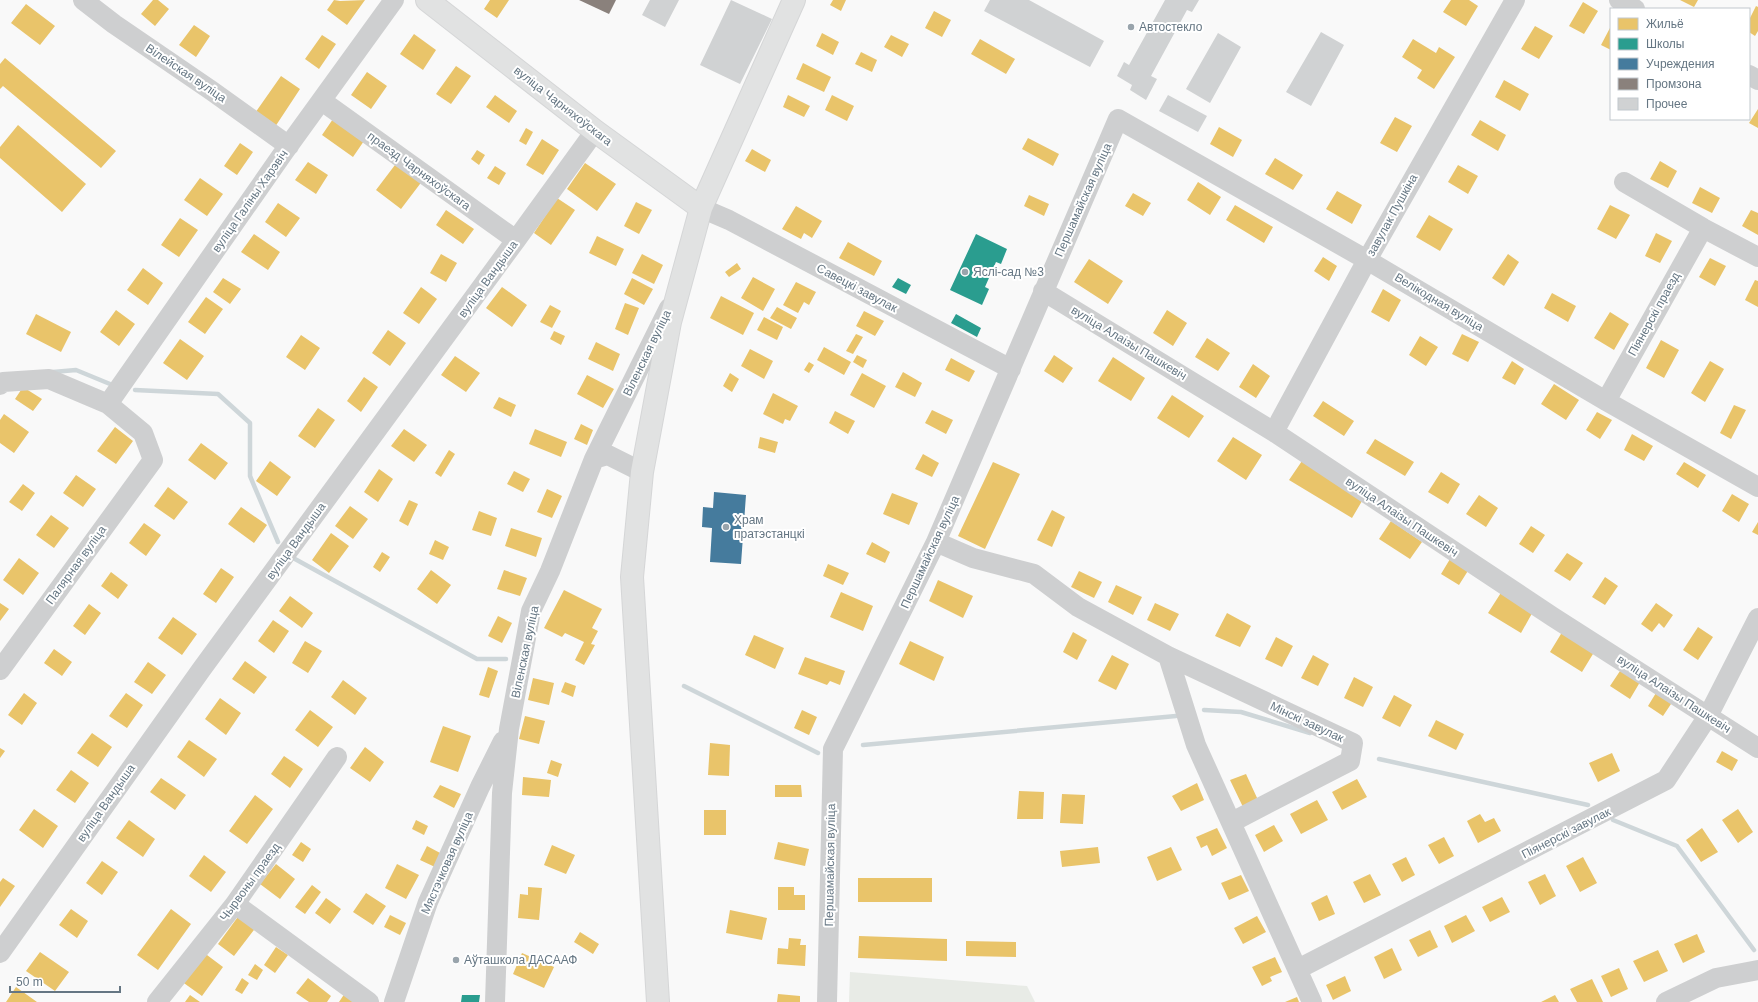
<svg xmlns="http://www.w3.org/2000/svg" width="1758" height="1002" font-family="Helvetica,sans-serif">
  <rect width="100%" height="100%" fill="#f9f9f9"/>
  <path fill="#e8ebe6" d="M850,972L1027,986L1035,1002H849Z"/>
  <path fill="#e9c46a" d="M153,0H158L169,9L155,26L141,14Z
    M334,0L340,1L365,0L347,25L327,10Z
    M490,0H509L497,18L484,9Z
    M833,0H846L841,11L830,5Z
    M1451,0H1469L1478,6L1466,26L1443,12Z
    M1680,0H1698L1694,7Z
    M1583,2L1598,11L1584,34L1569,26Z
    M26,4L55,26L40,45L11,23Z
    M1756,6L1758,7V31L1755,36L1749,32V20Z
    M934,11L951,20L942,37L925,28Z
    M194,25L210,36L196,57L179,45Z
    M1535,26L1553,36L1539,59L1521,49Z
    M1611,26V50L1601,45Z
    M822,33L839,42L833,55L816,46Z
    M414,34L436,50L423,70L400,54Z
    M322,35L336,44L319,69L305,59Z
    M891,35L909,44L902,57L884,47Z
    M980,39L1015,59L1006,74L971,54Z
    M1413,39L1436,53L1439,47L1455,57L1434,89L1417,78L1422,70L1402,57Z
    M861,52L877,60L872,72L855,64Z
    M5,58L116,151L101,168L3,86L0,89V64Z
    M803,63L831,77L824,92L796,79Z
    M456,66L471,76L451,104L436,94Z
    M367,72L387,86L371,109L351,95Z
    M281,76L300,89L273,130L253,116Z
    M1504,80L1529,94L1520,111L1495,97Z
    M495,95L517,111L509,123L486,107Z
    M788,95L810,106L804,117L783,107Z
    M832,95L854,106L847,121L825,110Z
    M1758,109V128L1749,123Z
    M335,116L366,138L353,157L322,135Z
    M1395,117L1412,126L1397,152L1380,143Z
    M1480,120L1506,135L1498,151L1471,135Z
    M18,125L86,184L62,212L0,158V147Z
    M1219,127L1242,140L1233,157L1210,144Z
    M526,128L533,132L526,145L519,141Z
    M1028,138L1059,154L1053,166L1022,149Z
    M542,139L559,150L543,175L526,165Z
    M240,143L253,152L237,175L224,166Z
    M752,149L771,160L765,172L745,161Z
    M477,150L485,155L479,165L471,159Z
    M1275,158L1303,175L1293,190L1265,174Z
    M398,161L423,180L401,209L376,190Z
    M1660,161L1677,171L1668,188L1650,179Z
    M308,162L328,175L316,194L295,180Z
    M585,163L616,184L597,211L567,189Z
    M1458,165L1478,176L1468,194L1448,182Z
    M495,166L506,173L499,185L487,178Z
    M200,178L223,194L207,216L184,200Z
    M1198,182L1221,197L1210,215L1187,200Z
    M1700,187L1720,198L1712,213L1692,203Z
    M1337,191L1362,205L1352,224L1326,209Z
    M1133,193L1151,203L1143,216L1125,206Z
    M1029,195L1049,204L1044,216L1024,206Z
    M557,198L575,210L551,245L534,233Z
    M636,202L652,210L639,234L624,226Z
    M278,203L300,218L286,237L265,222Z
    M1235,205L1273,227L1264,243L1226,220Z
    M1610,205L1630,215L1616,239L1597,229Z
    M796,206L822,221L812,238L804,233L801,239L782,229Z
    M446,210L474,229L463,244L436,225Z
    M1751,210L1758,213V235L1742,226Z
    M1429,215L1453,229L1440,251L1416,237Z
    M180,218L198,230L179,257L161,245Z
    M1656,233L1672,241L1660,263L1645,256Z
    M254,234L280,252L268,270L241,252Z
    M597,236L624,249L616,266L589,253Z
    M848,242L882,261L874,276L839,258Z
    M441,254L457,263L446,282L430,273Z
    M642,254L663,265L654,284L632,273Z
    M1508,254L1519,262L1504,286L1492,278Z
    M1323,257L1337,266L1329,281L1314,271Z
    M1710,258L1726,266L1715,286L1699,277Z
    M1089,259L1123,281L1108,304L1074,282Z
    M737,263L741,269L729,277L725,272Z
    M143,268L163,283L148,305L127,290Z
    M753,277L775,289L763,311L741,298Z
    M223,278L241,289L230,304L213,292Z
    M632,278L653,289L644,305L624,294Z
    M1755,280L1758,281V307L1745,300Z
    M796,282L816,292L809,305L804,302L798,313L783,305Z
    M421,287L437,299L419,324L403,313Z
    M502,287L527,305L512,327L486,308Z
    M1383,289L1401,300L1389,322L1371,312Z
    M1552,293L1576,306L1568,322L1544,308Z
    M721,296L754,313L743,335L710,318Z
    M206,297L223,309L205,334L188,322Z
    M625,303L639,308L628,335L615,329Z
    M550,305L561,311L552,328L540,322Z
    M777,307L797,318L791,329L770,318Z
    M116,310L135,324L119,346L100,332Z
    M1167,310L1187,323L1173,346L1153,333Z
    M864,311L884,321L875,336L856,326Z
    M1610,312L1629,324L1614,350L1594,338Z
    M36,314L71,332L61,352L26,334Z
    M764,317L783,327L777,340L757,330Z
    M388,330L406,343L390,366L372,353Z
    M554,331L565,336L561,345L550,339Z
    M856,334L863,337L853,354L846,351Z
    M1462,334L1479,342L1468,362L1452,354Z
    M301,335L320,348L305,370L286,357Z
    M1420,336L1438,347L1426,366L1409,355Z
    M1207,338L1230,353L1218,371L1195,357Z
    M180,339L204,356L187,380L163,363Z
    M1661,340L1679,350L1664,378L1646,368Z
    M596,342L620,354L613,371L588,359Z
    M824,347L851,362L844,375L817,360Z
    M750,349L773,361L764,379L741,366Z
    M857,355L867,360L863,368L853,362Z
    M1054,355L1073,368L1063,383L1044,371Z
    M455,356L480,373L466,392L441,375Z
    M1113,357L1145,378L1131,401L1098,381Z
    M951,358L975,371L969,382L945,370Z
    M1512,361L1524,369L1515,385L1502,378Z
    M1710,361L1724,369L1705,402L1691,393Z
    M809,362L814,365L809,373L804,370Z
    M1253,364L1270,376L1256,398L1239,387Z
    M903,372L922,383L915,397L895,387Z
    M730,373L739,379L732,392L723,386Z
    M862,373L886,386L874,408L850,395Z
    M587,375L614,389L603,408L577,394Z
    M364,377L378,387L361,412L347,401Z
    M1554,384L1579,400L1566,420L1541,404Z
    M23,387L42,399L33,411L15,399Z
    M773,393L798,406L790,421L785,419L783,424L763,414Z
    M1172,395L1204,416L1189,438L1157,418Z
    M499,397L516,405L511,417L493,408Z
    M1323,401L1354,421L1344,436L1313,416Z
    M1734,405L1746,410L1731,439L1720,433Z
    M318,408L335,420L315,448L298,436Z
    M932,410L953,420L946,434L925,423Z
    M835,411L855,421L848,434L829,423Z
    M1597,412L1612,420L1600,439L1586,430Z
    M4,414L29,432L14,453L0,443V420Z
    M581,424L593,430L587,445L574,439Z
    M115,427L133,441L116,464L97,451Z
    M404,429L427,445L414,462L391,446Z
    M535,429L567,442L561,457L529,444Z
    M1632,434L1653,446L1644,461L1624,450Z
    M760,437L778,442L775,453L758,448Z
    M1233,437L1262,455L1246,480L1217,461Z
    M1375,439L1414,462L1405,476L1366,453Z
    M201,443L228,463L215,480L188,460Z
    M449,450L455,454L441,477L435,473Z
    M923,454L939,463L932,477L915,469Z
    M1304,458L1365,496L1352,518L1289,480Z
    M270,461L291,477L277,496L256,481Z
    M993,462L1020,474L985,549L958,536Z
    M1684,462L1706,475L1698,488L1676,474Z
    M379,469L393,479L378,502L364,492Z
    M514,471L530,479L523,492L507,484Z
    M1441,472L1460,484L1448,504L1428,492Z
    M76,475L96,489L83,507L63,493Z
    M23,484L35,493L22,511L9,502Z
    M168,487L188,502L174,520L154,506Z
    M547,489L562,496L552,518L537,512Z
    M892,493L918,503L909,525L883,514Z
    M1732,494L1749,504L1739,522L1722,511Z
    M1479,495L1498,508L1486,527L1466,514Z
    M409,500L418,504L408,526L399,521Z
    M350,506L368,519L353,539L335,526Z
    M241,507L267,525L254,543L228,524Z
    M1052,510L1065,517L1052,547L1037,540Z
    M479,511L497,518L491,536L472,530Z
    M51,515L69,528L54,548L36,535Z
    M1391,521L1422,542L1410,559L1379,539Z
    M1758,522V535L1752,532Z
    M144,523L161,535L146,556L129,543Z
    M1531,526L1545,535L1533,553L1519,544Z
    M511,528L542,538L536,557L505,546Z
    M331,533L349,546L329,573L312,560Z
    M435,540L449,547L443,560L429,554Z
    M872,542L890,552L885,563L866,554Z
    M382,552L390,557L380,572L373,567Z
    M1567,553L1583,563L1570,581L1554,571Z
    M1453,554L1471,566L1459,585L1441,574Z
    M19,558L39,573L23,595L3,580Z
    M828,564L849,573L843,585L823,576Z
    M221,568L234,577L216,603L203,594Z
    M431,570L451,585L437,604L417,589Z
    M504,570L527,578L520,596L497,589Z
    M1079,571L1102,582L1094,598L1071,587Z
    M111,572L128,585L118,599L101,586Z
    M1605,577L1618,586L1605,605L1592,597Z
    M938,580L973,596L963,618L929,601Z
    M1116,585L1142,597L1133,615L1108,602Z
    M1504,588L1535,608L1521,633L1488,613Z
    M564,590L602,609L592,628L598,631L591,644L595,645L584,665L575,660L584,642L565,633L562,637L544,628Z
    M841,592L873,606L863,631L830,617Z
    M290,596L313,613L302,628L279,611Z
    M0,603L9,609L0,621Z
    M1155,603L1179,614L1170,631L1147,620Z
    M1656,603L1673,615L1664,628L1659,623L1652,632L1641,624Z
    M89,604L101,613L85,635L73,626Z
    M1227,613L1251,626L1240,647L1215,636Z
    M498,616L512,623L502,643L488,636Z
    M173,617L197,634L182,655L158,638Z
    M273,620L289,631L274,653L258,641Z
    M1698,627L1713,637L1698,660L1683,650Z
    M1564,629L1596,649L1582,672L1550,652Z
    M1073,632L1087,640L1077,660L1063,652Z
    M754,635L784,648L775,669L745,655Z
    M1276,637L1293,646L1282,667L1265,659Z
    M305,641L322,651L308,673L292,663Z
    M910,641L944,657L934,681L899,664Z
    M54,649L72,662L62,676L44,663Z
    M1112,655L1129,664L1116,690L1098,681Z
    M1313,655L1329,664L1318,686L1301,678Z
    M805,657L845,671L840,685L830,681L827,685L798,674Z
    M245,661L267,677L254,694L232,679Z
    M148,662L166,675L152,694L134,682Z
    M1624,665L1643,677L1630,699L1610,686Z
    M488,667L498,671L489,698L479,695Z
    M1354,677L1373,687L1363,707L1344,698Z
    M533,678L554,683L549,705L528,700Z
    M343,680L367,698L355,715L331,697Z
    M565,682L576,686L573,697L561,692Z
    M1659,688L1675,698L1663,716L1648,706Z
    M24,693L37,703L22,725L8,715Z
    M126,693L143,705L127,728L109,716Z
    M1394,695L1412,705L1400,727L1382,718Z
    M220,698L241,713L226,735L205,719Z
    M310,710L333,727L318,747L295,730Z
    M802,710L817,717L809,735L794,728Z
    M525,716L545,721L539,744L519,739Z
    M1436,720L1464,734L1456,750L1428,736Z
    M443,726L471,736L458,772L430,762Z
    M92,733L112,747L98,767L77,753Z
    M189,740L217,759L204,777L177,757Z
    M710,743L730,745L729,776L708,775Z
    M365,747L384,762L370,782L350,768Z
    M0,748L5,751L0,758Z
    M1722,751L1738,760L1732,771L1716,762Z
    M1612,753L1620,771L1598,782L1589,763Z
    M284,756L303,769L290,788L271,774Z
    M551,760L562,764L558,777L547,773Z
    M71,770L89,783L75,803L56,790Z
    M1246,774L1258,800L1243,807L1230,780Z
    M523,777L551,780L549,797L522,795Z
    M161,778L186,795L175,810L150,792Z
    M1357,779L1367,797L1342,810L1332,792Z
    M1197,783L1204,800L1181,811L1172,796Z
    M440,785L461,794L454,808L433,797Z
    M775,785H801L802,797H775Z
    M1019,791L1044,792L1043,819H1017Z
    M1062,794L1085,795L1083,824L1060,823Z
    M255,795L273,809L247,844L229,831Z
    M1317,800L1328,820L1301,834L1290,814Z
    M34,809L58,826L43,848L19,830Z
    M1738,809L1753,832L1738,843L1722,820Z
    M704,810H726V835H704Z
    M1480,814L1485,822L1494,818L1501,831L1478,843L1467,821Z
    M129,820L155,839L143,857L116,838Z
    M416,820L428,826L424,835L412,829Z
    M1274,825L1283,841L1264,852L1255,835Z
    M1217,828L1227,848L1212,856L1207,845L1201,848L1196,837Z
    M1702,828L1718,852L1701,862L1686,840Z
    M1444,837L1454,856L1439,864L1428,845Z
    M301,842L311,849L303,862L292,855Z
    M778,842L809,849L805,866L774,859Z
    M552,845L575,855L566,874L544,865Z
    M427,846L442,854L435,867L420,860Z
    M1098,847L1100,863L1062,867L1060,851Z
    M1171,847L1182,870L1157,881L1147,857Z
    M204,855L226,872L211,892L189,876Z
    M1406,857L1415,875L1402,882L1392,864Z
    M1583,857L1597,883L1580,892L1566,866Z
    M102,861L118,872L102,895L86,883Z
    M276,864L295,879L280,899L260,884Z
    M397,864L419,875L406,899L385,888Z
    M1370,874L1381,895L1364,903L1353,882Z
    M1545,874L1556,896L1540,905L1528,882Z
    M1241,875L1249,891L1229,900L1221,883Z
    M3,878L15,886L0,907V882Z
    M858,878H932V902H858Z
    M312,885L321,892L305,914L295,907Z
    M528,887L542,888L539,920L518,918L520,894L528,895Z
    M778,887H794V895H805V910H778Z
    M366,893L386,906L373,925L353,912Z
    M1327,895L1335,914L1319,921L1311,903Z
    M1502,897L1510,912L1490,922L1482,907Z
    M326,898L341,909L330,924L315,913Z
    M71,909L88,921L77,938L59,925Z
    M171,909L191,924L158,970L137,955Z
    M730,910L767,918L762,940L726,933Z
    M240,914L257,926L234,956L218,944Z
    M390,915L406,923L400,935L384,927Z
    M1466,915L1475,931L1452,943L1444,926Z
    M1257,916L1266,932L1243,944L1234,928Z
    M1430,930L1438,947L1418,957L1409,940Z
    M580,932L599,944L593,954L574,942Z
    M1697,934L1705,952L1683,963L1674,944Z
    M859,936L947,939V961L858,958Z
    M789,938L801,939L800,945H806L805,966L777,964L778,948L788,949Z
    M966,941L1016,942V957L966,956Z
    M276,947L288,955L275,973L264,965Z
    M1392,948L1402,970L1384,979L1374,957Z
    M1658,950L1668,971L1644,982L1633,961Z
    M40,952L69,972L55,991L26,971Z
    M203,952L223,967L202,996L181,981Z
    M522,953L554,967L544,988L513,974Z
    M1275,957L1282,972L1270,977L1272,981L1262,986L1252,967Z
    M255,964L263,970L257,980L248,975Z
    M1619,968L1628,989L1611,997L1601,976Z
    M1345,976L1351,991L1333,1000L1326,985Z
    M242,978L249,983L242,994L235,990Z
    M308,978L331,996L327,1002H309L296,993Z
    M1592,979L1603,1002H1577L1570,989Z
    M16,987L37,1002H6Z
    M345,993L357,1002H339Z
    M778,994L800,996V1002H777Z
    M190,995L200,1002H185Z
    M1555,995L1559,1002H1541Z
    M1297,997L1299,1002H1285Z"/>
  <path fill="#2a9d8f" d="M976,234L1007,249L1001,264L996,262L985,287L989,289L982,305L950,290Z
    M898,278L911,285L906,294L892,287Z
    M956,314L981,328L977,337L951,323Z
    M462,995H480L479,1002H461Z"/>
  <path fill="#457b9d" d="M714,492L746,495L741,564L710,562L712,528L702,527L703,507L713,508Z"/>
  <path fill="#8a817c" d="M579,0H616L609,14Z"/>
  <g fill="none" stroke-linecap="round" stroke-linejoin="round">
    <path stroke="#ced6d9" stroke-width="4.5" d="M53,372L76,370L110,384
      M135,390L218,394L250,423V476L278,542
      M295,559L477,659H506
      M684,686L818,753
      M1204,710L1241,712L1310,733
      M863,745L1176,716
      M1379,759L1588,805
      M1613,820L1677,846L1754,950"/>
  </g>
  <path fill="#d0d2d3" d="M650,0H679L665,27L642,15Z
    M731,0L772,19L740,84L700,65Z
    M990,0H1029L1104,41L1090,67L984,11Z
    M1165,0H1199L1192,12L1187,10L1151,76L1157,79L1146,100L1130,90L1132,85L1117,76L1124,62L1129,65Z
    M1321,32L1344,45L1311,106L1286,92Z
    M1218,33L1241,47L1210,103L1186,89Z
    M1168,95L1207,116L1198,132L1159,111Z"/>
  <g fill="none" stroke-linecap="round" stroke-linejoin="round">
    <defs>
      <path id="major" d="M427,0L595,131L701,208
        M658,1002L632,577L642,472L670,322L701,208L794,0"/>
    </defs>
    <use href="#major" stroke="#d5d6d7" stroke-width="24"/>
    <path stroke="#cecfd0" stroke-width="20" d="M83,0L114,24L212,91L289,146
      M1619,0L1635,9
      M1749,75L1758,80
      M322,101L516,240
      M1624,182L1703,228L1758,257
      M701,208L729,220L1011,369
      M1043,291L1274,432L1553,617L1758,748
      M0,385L3,382L49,379L108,404L143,433L153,460L0,670
      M1606,401L1703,228
      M108,404L284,152L394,0
      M1274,432L1367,260L1515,0
      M594,459L608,455L642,472
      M936,542L973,558L1034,574L1078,607L1168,656L1196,745L1312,1002
      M1168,656L1353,743L1350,761L1232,822
      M235,904L369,1002
      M0,953L201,670L516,240L595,131
      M1298,969L1666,780L1708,716L1758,618
      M157,1002L235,904L337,757
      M394,1002L428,902L480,787L503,741
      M495,1002L502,793L509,729L531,611L550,571L594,459L669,308
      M827,1002L833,749L936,542L1118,119L1367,260L1606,401L1758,487
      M1666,1002L1716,978L1758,970"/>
    <use href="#major" stroke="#e1e2e2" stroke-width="22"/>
  </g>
  <g fill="#99a4ac" stroke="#fff" stroke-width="1.5">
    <circle cx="1131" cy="27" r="4"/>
    <circle cx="965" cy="272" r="4"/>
    <circle cx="726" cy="527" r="4"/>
    <circle cx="456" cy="960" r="4"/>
  </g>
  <g text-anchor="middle" stroke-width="4" stroke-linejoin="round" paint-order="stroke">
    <g font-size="12" fill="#657683" stroke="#fff" text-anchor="start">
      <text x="1139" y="31">Автостекло</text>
      <text x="973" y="276">Яслі-сад №3</text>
      <text x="734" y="524">Храм<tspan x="734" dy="14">пратэстанцкі</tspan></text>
      <text x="464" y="964">Аўташкола ДАСААФ</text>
    </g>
    <g font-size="12" fill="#657683" stroke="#fff">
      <text transform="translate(186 73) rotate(34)" y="4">Вілейская вуліца</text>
      <text transform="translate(563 106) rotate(38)" y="4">вуліца Чарняхоўскага</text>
      <text transform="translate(419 171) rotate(36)" y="4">праезд Чарняхоўскага</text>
      <text transform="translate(1083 200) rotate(-66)" y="4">Першамайская вуліца</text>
      <text transform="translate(250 201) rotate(-55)" y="4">вуліца Галіны Харэвіч</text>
      <text transform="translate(1392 215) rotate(-61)" y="4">завулак Пушкіна</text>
      <text transform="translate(488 279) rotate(-54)" y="4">вуліца Вандыша</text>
      <text transform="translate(857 288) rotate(28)" y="4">Савецкі завулак</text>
      <text transform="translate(1439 302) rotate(31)" y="4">Велікодная вуліца</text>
      <text transform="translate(1654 314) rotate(-61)" y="4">Піянерскі праезд</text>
      <text transform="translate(1129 343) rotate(31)" y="4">вуліца Алаізы Пашкевіч</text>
      <text transform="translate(647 353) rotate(-64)" y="4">Віленская вуліца</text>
      <text transform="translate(1402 517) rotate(34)" y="4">вуліца Алаізы Пашкевіч</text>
      <text transform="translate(296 541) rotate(-54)" y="4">вуліца Вандыша</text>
      <text transform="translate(930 552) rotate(-65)" y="4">Першамайская вуліца</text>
      <text transform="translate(76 565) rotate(-54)" y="4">Палярная вуліца</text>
      <text transform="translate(525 652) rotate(-78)" y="4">Віленская вуліца</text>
      <text transform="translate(1674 694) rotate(33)" y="4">вуліца Алаізы Пашкевіч</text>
      <text transform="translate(1307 722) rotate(25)" y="4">Мінскі завулак</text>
      <text transform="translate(106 803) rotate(-55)" y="4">вуліца Вандыша</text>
      <text transform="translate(1566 833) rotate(-27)" y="4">Піянерскі завулак</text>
      <text transform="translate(447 863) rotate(-66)" y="4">Мястэчковая вуліца</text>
      <text transform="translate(830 865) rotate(-89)" y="4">Першамайская вуліца</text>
      <text transform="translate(250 882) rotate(-54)" y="4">Чырвоны праезд</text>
    </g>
  </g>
  <rect x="1610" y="8" width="140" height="112" fill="#ffffff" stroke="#c1c8cd"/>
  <rect x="1618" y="18" width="20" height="12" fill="#e9c46a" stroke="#c1c8cd"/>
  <text x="1646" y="28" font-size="12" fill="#657683">Жильё</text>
  <rect x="1618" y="38" width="20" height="12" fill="#2a9d8f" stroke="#c1c8cd"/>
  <text x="1646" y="48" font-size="12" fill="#657683">Школы</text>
  <rect x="1618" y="58" width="20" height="12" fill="#457b9d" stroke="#c1c8cd"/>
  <text x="1646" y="68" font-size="12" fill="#657683">Учреждения</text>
  <rect x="1618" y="78" width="20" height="12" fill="#8a817c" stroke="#c1c8cd"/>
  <text x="1646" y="88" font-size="12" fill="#657683">Промзона</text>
  <rect x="1618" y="98" width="20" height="12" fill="#d0d2d3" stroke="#c1c8cd"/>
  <text x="1646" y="108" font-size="12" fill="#657683">Прочее</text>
  <path d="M10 986v6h110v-6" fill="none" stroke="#657683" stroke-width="2"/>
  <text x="16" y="986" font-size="12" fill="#657683" stroke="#ffffff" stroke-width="3" paint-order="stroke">50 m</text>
</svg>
